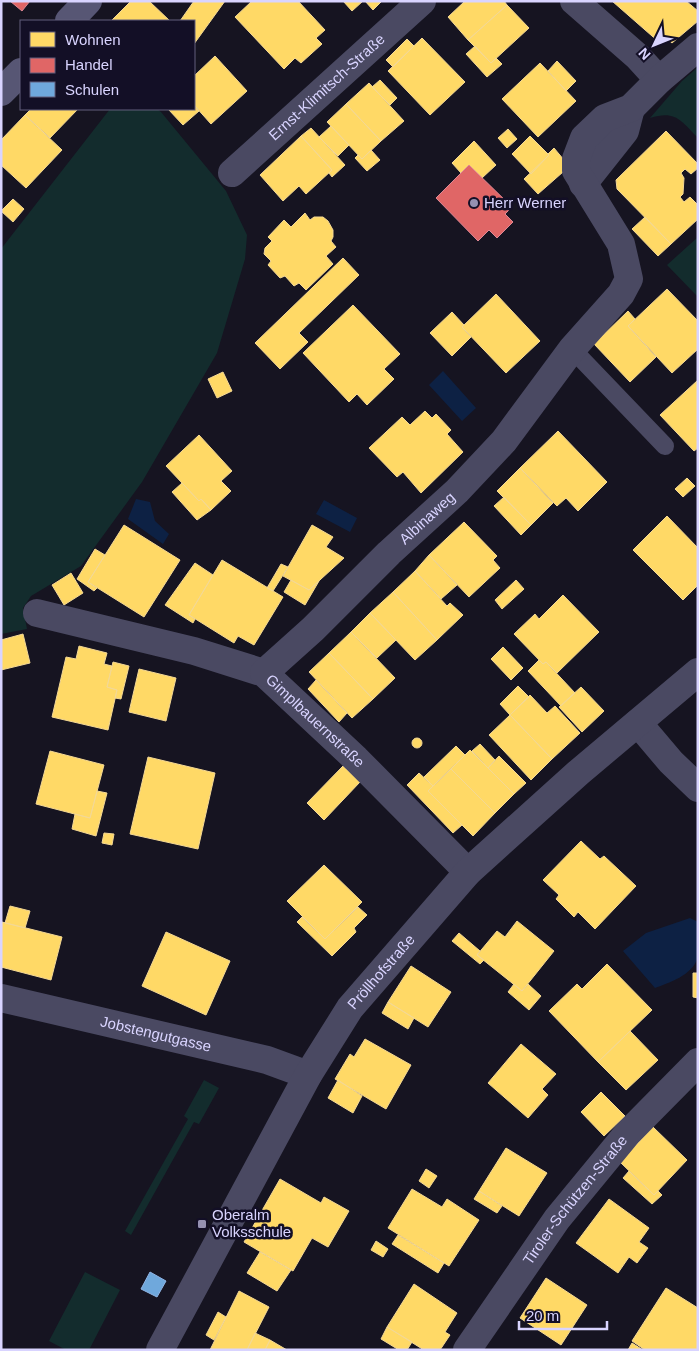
<svg xmlns="http://www.w3.org/2000/svg" width="699" height="1351" font-family="Arial,sans-serif">
  <rect width="100%" height="100%" fill="#161421"/>
  <path fill="#132c2d" d="M698,67V138C681,121 676,110 650,118L682,81Z
    M110,109H157L161,112L226,191L247,235L245,259L217,353L142,482L81,566L31,596L23,608L27,629L1,634V249Z
    M698,237V297L667,265Z
    M204,1080L219,1088L199,1124L194,1122L131,1235L125,1231L188,1119L184,1116Z
    M85,1272L120,1290L89,1350H66L49,1341Z"/>
  <path fill="#0d2144" d="M443,371L476,408L462,421L429,385Z
    M136,499L150,502L155,521L169,534L163,544L128,519Z
    M324,500L357,518L350,532L316,514Z
    M690,918L698,922C698,933 699,949 697,959C692,975 669,983 655,988L623,951L646,933Z"/>
  <path fill="#ffd966" stroke="#f4d894" d="M131,1H149L170,21H111Z
    M194,1H225L194,44V21H180Z
    M252,1H298L325,30L316,38L322,44L301,63L295,58L284,69L235,17Z
    M343,1H363L352,11Z
    M365,1H382L373,10Z
    M465,1H504L507,5L468,40L448,17Z
    M612,1H686L698,11V21L672,43L665,37L660,43Z
    M507,5L529,28L491,63L468,40Z
    M422,38L465,82L430,115L388,71Z
    M407,39L414,46L393,67L386,60Z
    M475,46L491,63L496,58L502,64L487,77L466,54Z
    M215,56L247,91L211,124L194,105V76Z
    M557,61L576,81L566,91L548,71Z
    M540,63L576,101L538,137L502,99Z
    M380,80L397,98L390,105L372,87Z
    M369,83L404,121L381,141L346,104Z
    M346,104L381,141L362,159L327,122Z
    M194,105L199,111L183,125L168,109H194Z
    M31,109H78L50,138L25,115Z
    M25,115L62,150L26,188L1,165V140Z
    M331,126L349,145L338,156L319,137Z
    M311,128L345,165L332,177L329,173L332,170L301,136Z
    M508,129L517,139L507,148L498,138Z
    M666,131L698,164V168L691,174L685,169L681,173L684,178L683,194L680,197L684,202L690,197L698,205V219L671,244L617,189L616,180Z
    M301,136L332,170L306,194L299,186L283,201L260,175Z
    M530,136L549,155L531,174L512,154Z
    M474,141L496,165L482,178L469,165L461,173L452,163Z
    M554,148L564,160L563,172L538,194L524,179L549,155L548,154Z
    M371,150L380,160L367,171L355,158L358,155L362,159Z
    M13,199L24,209L13,222L1,211Z
    M305,213L310,220L314,217H323L328,221L333,230V237L331,241L336,247L326,256L333,264L306,290L299,283L294,286L285,276L280,278L268,265L271,261L264,254L265,248L272,241L268,237L284,220L291,227Z
    M645,217L671,244L658,256L632,229Z
    M343,258L359,275L299,333L308,342L280,369L255,343Z
    M667,289L698,321V349L672,373L628,326Z
    M496,294L540,341L506,373L462,327Z
    M353,305L400,354L384,369L394,379L367,405L357,394L349,402L303,353Z
    M628,311L635,319L628,326L656,357L630,382L594,344Z
    M452,312L464,325L462,327L471,337L452,356L430,333Z
    M223,372L232,391L217,398L208,379Z
    M698,380V448L694,451L660,415Z
    M425,411L432,418L436,414L451,430L447,434L463,452L421,493L403,472L397,477L369,448L402,417L410,425Z
    M558,431L607,482L578,511L566,498L557,506L520,468Z
    M199,435L232,471L221,481L231,491L211,510L201,499L199,501L166,466Z
    M520,468L553,503L531,525L497,491Z
    M687,478L695,486L683,497L675,489Z
    M182,483L199,501L201,499L211,510L197,520L172,492Z
    M504,497L531,525L521,535L494,506Z
    M667,516L698,548V585L683,600L633,550Z
    M464,522L497,556L493,560L500,568L469,597L429,555Z
    M124,525L180,560L144,617L88,582Z
    M312,525L333,537L326,547L344,558L309,590L283,576Z
    M95,549L105,555L88,582L97,588L94,591L77,579Z
    M429,555L457,585L441,599L415,571Z
    M222,560L283,597L254,645L238,636L234,643L189,615Z
    M195,563L213,575L189,615L195,619L193,623L165,605Z
    M281,564L288,567L273,591L267,588Z
    M415,571L447,606L450,603L463,615L437,640L393,592Z
    M71,573L83,593L64,605L52,585Z
    M291,580L309,590L319,581L305,605L284,592Z
    M516,580L524,589L502,609L495,600Z
    M393,592L437,640L415,660L370,613Z
    M563,595L599,632L557,673L546,662L543,664L514,634L535,614L539,619Z
    M370,613L396,640L377,658L351,632Z
    M351,632L395,678L373,699L329,653Z
    M23,634L30,663L1,670V640Z
    M79,646L107,653L104,664L112,666L107,687L117,690L108,730L52,717L66,657L76,659Z
    M503,647L523,668L511,680L491,659Z
    M329,653L373,699L352,718L309,672Z
    M539,660L543,664L546,662L575,693L561,706L528,671Z
    M113,662L129,666L121,699L115,698L117,690L107,687Z
    M139,669L176,678L166,721L129,712Z
    M316,680L347,713L339,722L308,689Z
    M518,686L529,697L510,715L500,704Z
    M581,687L604,711L582,732L559,707Z
    M530,695L547,713L555,706L580,733L552,759L510,715Z
    M510,715L552,759L531,780L489,735Z
    M412 743a5 5 0 1 1 10 0a5 5 0 1 1-10 0Z
    M480,744L495,760L488,768L472,751Z
    M456,746L465,755L433,786L424,777Z
    M470,750L514,794L495,813L451,769Z
    M50,751L104,765L90,818L36,804Z
    M499,756L526,783L514,794L488,768Z
    M148,757L215,773L198,849L130,834Z
    M343,766L360,782L324,820L307,803Z
    M451,769L495,813L473,836L428,791Z
    M419,773L433,786L428,791L462,825L453,833L407,785Z
    M97,791L107,793L96,836L72,829L75,814L90,818Z
    M104,833L114,834L112,845L102,843Z
    M581,841L600,859L604,856L636,886L595,929L578,912L574,917L556,899L559,895L543,880Z
    M324,865L362,902L325,939L287,901Z
    M10,906L30,911L25,928L5,923Z
    M358,907L367,915L354,928L356,932L332,956L297,922L302,917L325,939Z
    M517,921L554,951L522,991L477,955L497,931L505,937Z
    M2,922L62,937L51,980L1,967Z
    M166,932L230,961L206,1015L142,986Z
    M459,933L480,951L477,955L484,960L480,964L452,941Z
    M607,964L652,1010L598,1062L549,1011L577,984L582,989Z
    M411,966L451,992L428,1027L388,1002Z
    M693,973H698V998L693,997Z
    M514,984L522,991L528,984L541,996L529,1010L508,992Z
    M388,1002L414,1018L408,1029L382,1013Z
    M630,1031L658,1060L626,1090L598,1062Z
    M365,1039L411,1065L386,1109L335,1079L350,1054L354,1057Z
    M521,1044L556,1074L542,1089L548,1095L528,1118L488,1083Z
    M338,1080L362,1096L353,1113L328,1098Z
    M601,1092L625,1116L604,1136L581,1112Z
    M653,1127L687,1160L654,1195L620,1162Z
    M506,1148L547,1173L519,1216L479,1191Z
    M426,1169L437,1176L429,1188L419,1181Z
    M629,1171L654,1195L658,1191L662,1195L652,1204L623,1178Z
    M280,1179L321,1203L324,1197L349,1211L328,1247L312,1238L293,1271L244,1242Z
    M412,1189L442,1207L447,1199L479,1220L449,1266L388,1228Z
    M479,1191L502,1206L497,1213L474,1199Z
    M609,1199L649,1228L639,1242L648,1248L637,1263L629,1257L618,1273L576,1243Z
    M398,1235L444,1263L438,1273L392,1244Z
    M376,1241L388,1249L383,1257L371,1250Z
    M260,1252L291,1270L277,1291L247,1273Z
    M546,1278L587,1305L561,1345L520,1318Z
    M414,1284L457,1313L445,1332L450,1335L440,1350H424L387,1327Z
    M666,1288L698,1308V1350H645L632,1341Z
    M239,1291L269,1307L247,1350H210Z
    M218,1312L226,1317L214,1340L206,1335Z
    M387,1327L412,1342L407,1350H399L381,1339Z
    M255,1333L270,1340L265,1350H247Z
    M270,1340L287,1350H265Z
    M632,1343L643,1350H628Z"/>
  <path fill="#e06666" stroke="#de8794" d="M10,1H30L22,11Z
    M469,165L512,207L505,214L513,222L497,238L489,230L478,241L436,198Z"/>
  <path fill="#6fa8dc" stroke="#8fb5e6" d="M150,1272L166,1281L157,1297L141,1289Z"/>
  <g fill="none" stroke-linecap="round" stroke-linejoin="round">
    <path stroke="#4a4962" stroke-width="18" d="M572,349L665,446"/>
    <g stroke="#4a4962" stroke-width="28">
      <path d="M574,1L638,57L659,80"/>
      <path id="s1" d="M232,173L422,1"/>
      <path d="M583,184L625,131L631,108"/>
      <path id="s2" d="M37,613L194,651L264,673L356,759L468,872"/>
      <path id="s3" d="M264,673L313,629L389,553L457,491L504,441L572,349L621,294L629,279L621,244L576,171V159L584,138L605,118L631,108L659,80L698,47"/>
      <path d="M638,723L671,762L698,788"/>
      <path id="s4" d="M1,998L267,1060L308,1075"/>
      <path id="s5" d="M160,1350L308,1075L350,1008L468,872L578,773L698,672"/>
      <path id="s6" d="M467,1350L557,1219L627,1134L698,1062"/>
    </g>
    <path stroke="#575674" stroke-width="28" d="M69,21L88,1
      M1,92L21,72"/>
  </g>
  <g fill="#9591b1" stroke="#130f26" stroke-width="2">
    <circle cx="474" cy="203" r="5"/>
    <rect x="197" y="1219" width="10" height="10" rx="2.5"/>
  </g>
  <g text-anchor="middle" stroke-width="5" stroke-linejoin="round" paint-order="stroke">
    <g font-size="15" fill="#d9d4ff" stroke="#130f26">
      <text dy="5" stroke="none"><textPath href="#s1" startOffset="128">Ernst-Klimitsch-Straße</textPath></text>
      <text dy="5" stroke="none"><textPath href="#s3" startOffset="225">Albinaweg</textPath></text>
      <text dy="5" stroke="none"><textPath href="#s2" startOffset="305">Gimplbauernstraße</textPath></text>
      <text dy="5" stroke="none"><textPath href="#s5" startOffset="439">Pröllhofstraße</textPath></text>
      <text dy="5" stroke="none"><textPath href="#s4" startOffset="159">Jobstengutgasse</textPath></text>
      <text dy="5" stroke="none"><textPath href="#s6" startOffset="185">Tiroler-Schützen-Straße</textPath></text>
    </g>
    <g font-size="15" fill="#d9d4ff" stroke="#130f26" text-anchor="start">
      <text x="484" y="208">Herr Werner</text>
      <text x="212" y="1220">Oberalm<tspan x="212" dy="17">Volksschule</tspan></text>
    </g>
  </g>
  <rect width="699" height="1351" fill="none" stroke="#d9d4ff" stroke-width="5"/>
  <rect x="20" y="20" width="175" height="90" fill="#130f26" stroke="#625e7d"/>
  <rect x="30" y="32" width="25" height="15" fill="#ffd966" stroke="#625e7d"/>
  <text x="65" y="45" font-size="15" fill="#d9d4ff">Wohnen</text>
  <rect x="30" y="58" width="25" height="15" fill="#e06666" stroke="#625e7d"/>
  <text x="65" y="70" font-size="15" fill="#d9d4ff">Handel</text>
  <rect x="30" y="82" width="25" height="15" fill="#6fa8dc" stroke="#625e7d"/>
  <text x="65" y="95" font-size="15" fill="#d9d4ff">Schulen</text>
  <g transform="translate(654 45) rotate(227)" stroke="#130f26" stroke-width="4" paint-order="stroke">
  <path d="M0-4L9 19L0 12L-9 19Z" fill="#d9d4ff"/>
  <text y="-8" font-size="14" font-weight="bold" text-anchor="middle" fill="#d9d4ff">N</text>
  </g>
  <path d="M519 1321v8h88v-8" fill="none" stroke="#d9d4ff" stroke-width="2.5"/>
  <text x="526" y="1321" font-size="15" fill="#d9d4ff" stroke="#130f26" stroke-width="4" paint-order="stroke">20 m</text>
</svg>
